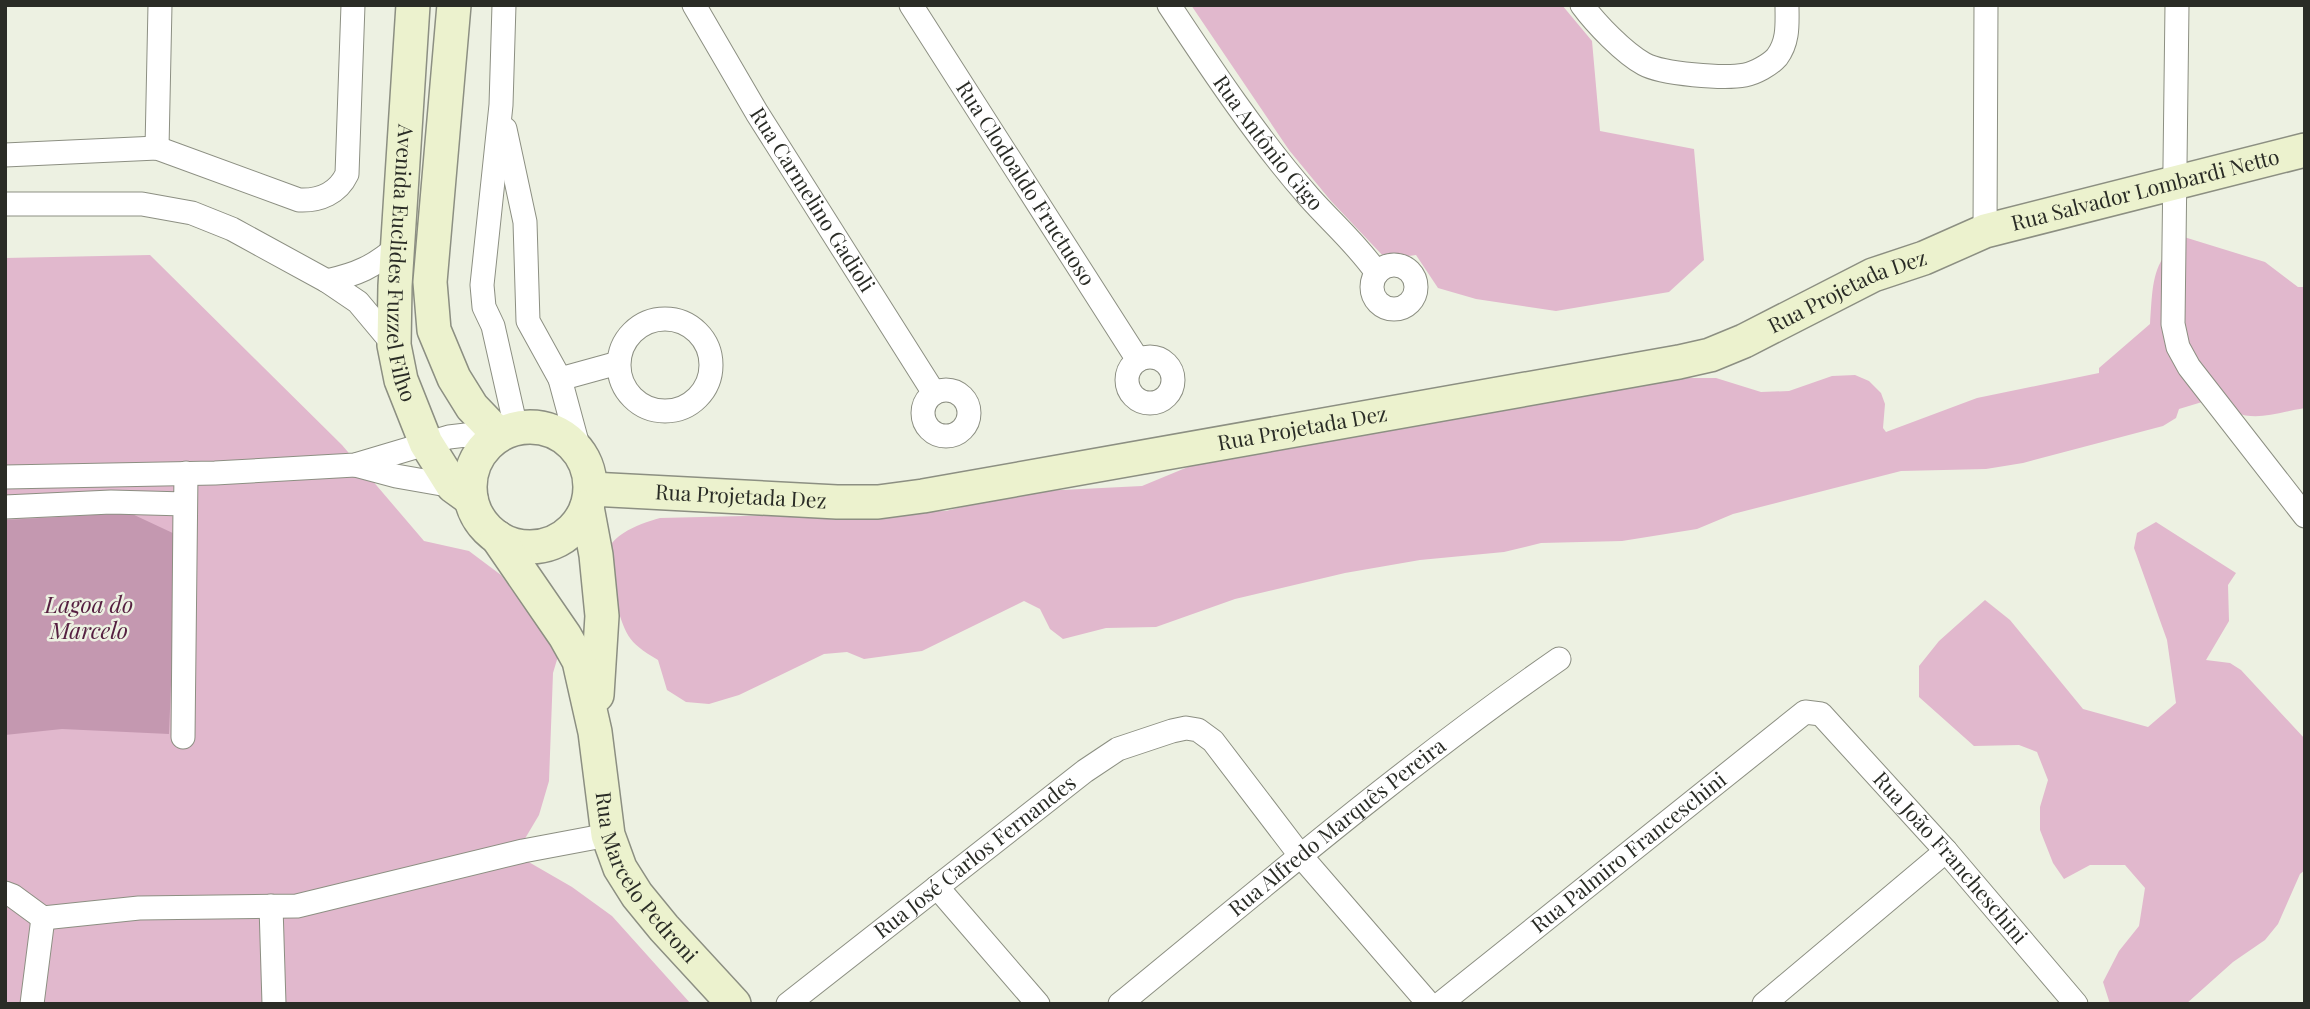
<svg xmlns="http://www.w3.org/2000/svg" width="2310" height="1009" font-family="'Playfair Display',serif">
  <rect width="100%" height="100%" fill="#edf1e2"/>
  <path fill="#e1b8cd" d="M1191,5H1562L1592,41L1600,131L1694,149L1704,260L1669,292L1556,311L1476,299L1438,288L1416,255L1386,259L1331,201L1289,150Z
    M2184,237L2265,262L2298,287H2305V408C2264,415 2248,426 2212,399L2179,409L2176,418L2163,426L2023,463L1986,469L1901,471L1733,514L1697,529L1622,541L1541,543L1504,552L1420,560L1345,573L1235,599L1156,627L1106,628L1063,639L1050,629L1040,609L1024,601L922,651L864,659L847,652L824,654L739,695L709,704L686,702L667,690L658,660C626,641 626,635 615,600C611,590 606,579 604,569C601,537 636,525 660,518L946,511L1021,492L1142,486L1200,462L1444,411L1563,400L1687,378H1716L1761,392L1789,391L1832,376L1855,375L1869,381L1881,393L1885,404L1883,428L1886,432L1977,398L2099,373V368L2150,324C2153,288 2150,260 2184,237Z
    M150,255L342,445L424,541L469,551L501,575L559,653L553,673L549,781L539,815L520,847V857L572,887L612,916L691,1004H5V258Z
    M2156,522L2236,573L2228,585L2229,621L2206,660L2230,663L2241,670L2305,739V870L2300,874L2278,924L2265,940L2233,962L2186,1004H2110L2103,982L2119,951L2139,926L2145,888L2125,865H2090L2064,879L2053,863L2040,830V807L2048,780L2037,752L2019,745L1974,746L1919,697V666L1939,641L1985,600L2010,620L2083,709L2148,727L2176,703L2167,640L2134,548L2137,533Z"/>
  <path fill="#c498b0" d="M130,513L177,535L169,734L62,729L5,735V520Z"/>
  <g fill="none" stroke-linecap="round" stroke-linejoin="round">
    <defs>
      <g id="street">
        <path d="M504,5L501,105L482,285L484,307L493,326L516,428"/>
        <path id="s1" d="M694,5L757,113L934,393"/>
        <path id="s2" d="M911,5L1138,360"/>
        <path id="s3" d="M1169,5C1212,70 1258,139 1309,197C1332,223 1356,243 1377,273"/>
        <path d="M1582,5C1596,24 1624,53 1644,64C1662,74 1724,79 1745,75C1755,73 1770,65 1777,57C1789,41 1787,23 1787,5"/>
        <path d="M2177,5L2173,324L2178,347L2189,367L2305,516"/>
        <path d="M505,129L525,222L528,321L560,379L580,453"/>
        <path d="M157,148L160,5"/>
        <path d="M5,155L157,148L299,200C320,201 338,193 347,174L353,5"/>
        <path d="M5,204H142L192,213L232,229L327,281L358,302L394,345"/>
        <path d="M1985,231L1986,5"/>
        <circle cx="1394" cy="287" r="22"/>
        <path d="M327,281C358,274 373,267 397,247"/>
        <circle cx="665" cy="365" r="46"/>
        <circle cx="1150" cy="380" r="23"/>
        <path d="M560,379L618,363"/>
        <circle cx="946" cy="413" r="23"/>
        <path d="M355,465L396,476L453,486"/>
        <path d="M5,477L215,473L355,465L449,437L466,435L478,438L487,445"/>
        <path d="M5,507L111,502L185,504L183,737L186,473"/>
        <path d="M937,887L1038,1004"/>
        <path d="M5,893L13,896L43,918L139,908L297,906L523,851L608,835"/>
        <path d="M271,906L274,1004"/>
        <path d="M32,1004L43,918"/>
        <path id="s4" d="M788,1004L1085,771L1118,749L1172,731L1186,728L1198,730L1213,741L1300,855L1429,1004"/>
        <path id="s5" d="M1120,1004C1264,886 1406,765 1559,659"/>
        <path id="s6" d="M1440,1004L1805,712L1821,714L1946,851L2076,1004"/>
        <path d="M1764,1004L1946,851"/>
      </g>
      <g id="secondary">
        <path id="s7" d="M413,5L395,286L394,345L401,380L426,443L453,486L471,499"/>
        <path d="M454,5L430,282L434,330L454,378L472,407L499,435"/>
        <circle cx="530" cy="487" r="60"/>
        <path id="s8" d="M591,489L837,502H878L923,496L1679,362L1710,355L1744,341L1873,275L1924,258L1985,231L2305,150"/>
        <path d="M587,507L596,555L602,616L597,695"/>
        <path id="s9" d="M497,537L565,636L579,661L595,732L608,835L620,868L637,895L664,928L734,1004"/>
      </g>
    </defs>
    <use href="#street" stroke="#8c8f82" stroke-width="25"/>
    <use href="#secondary" stroke="#8c8f82" stroke-width="36"/>
    <use href="#street" stroke="#fff" stroke-width="23"/>
    <use href="#secondary" stroke="#ecf2ce" stroke-width="33"/>
  </g>
  <g text-anchor="middle" stroke-width="5" stroke-linejoin="round" paint-order="stroke">
    <g font-size="21" fill="#2a2c26" stroke="#edf1e2">
      <text dy="7" stroke="none"><textPath href="#s3" startOffset="170">Rua Antônio Gigo</textPath></text>
      <text dy="7" stroke="none"><textPath href="#s2" startOffset="212">Rua Clodoaldo Fructuoso</textPath></text>
      <text dy="7" stroke="none"><textPath href="#s8" startOffset="1600">Rua Salvador Lombardi Netto</textPath></text>
      <text dy="7" stroke="none"><textPath href="#s1" startOffset="228">Rua Carmelino Gadioli</textPath></text>
      <text dy="7" stroke="none"><textPath href="#s7" startOffset="259">Avenida Euclides Fuzzel Filho</textPath></text>
      <text dy="7" stroke="none"><textPath href="#s8" startOffset="1284">Rua Projetada Dez</textPath></text>
      <text dy="7" stroke="none"><textPath href="#s8" startOffset="718">Rua Projetada Dez</textPath></text>
      <text dy="7" stroke="none"><textPath href="#s8" startOffset="150">Rua Projetada Dez</textPath></text>
      <text dy="7" stroke="none"><textPath href="#s5" startOffset="280">Rua Alfredo Marquês Pereira</textPath></text>
      <text dy="7" stroke="none"><textPath href="#s6" startOffset="242">Rua Palmiro Franceschini</textPath></text>
      <text dy="7" stroke="none"><textPath href="#s4" startOffset="238">Rua José Carlos Fernandes</textPath></text>
      <text dy="7" stroke="none"><textPath href="#s6" startOffset="677">Rua João Francheschini</textPath></text>
      <text dy="7" stroke="none"><textPath href="#s9" startOffset="380">Rua Marcelo Pedroni</textPath></text>
    </g>
    <g font-size="23" font-style="italic" fill="#551f40" stroke="#edf1e2">
      <text x="89" y="613">Lagoa do<tspan x="89" dy="26">Marcelo</tspan></text>
    </g>
  </g>
  <rect width="2310" height="1009" fill="none" stroke="#2a2c26" stroke-width="14"/>
</svg>
